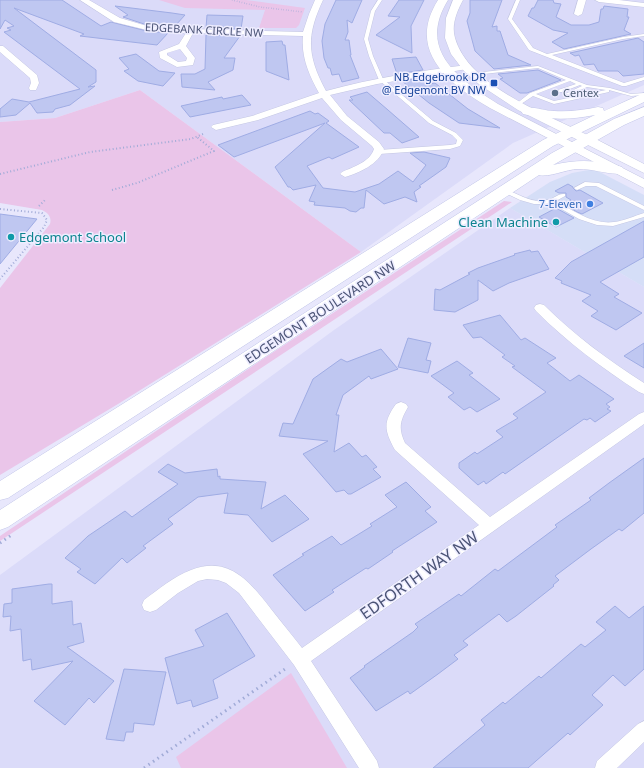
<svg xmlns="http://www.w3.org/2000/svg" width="644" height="768" font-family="'Noto Sans',sans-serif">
  <rect width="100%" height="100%" fill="#e8e7fc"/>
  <path fill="#dbdbf9" d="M0,0H644V85L513,143L361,252L140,90L55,118L0,122Z
    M510,208L644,287V768H0V575L334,330Z"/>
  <path fill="#d5def7" d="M594,169L644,195V287L510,208L550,182L572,173Z"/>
  <path fill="#eac5e9" d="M159,0H246L305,8L299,25L296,28H259L265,10L185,8Z
    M140,90L361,252L118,404L0,475V288L50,224C52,217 48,213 42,210L0,203V122L55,118Z
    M504,201L512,202L0,541V536L269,355Z
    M291,673L347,768H181L176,757Z"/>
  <path fill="#bfc7f1" stroke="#9face4" d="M0,0H62L101,26L111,22L147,31L168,33L157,45L80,36L84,34L14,8L96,70V82L88,87L95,86L70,105L55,109L53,112L37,113L30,103L16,115L0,117V109L12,99L29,102L80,89L4,32L11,30L7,28L14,26L5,20L0,29Z
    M336,0H362L352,23L347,20L348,32L345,40H349L351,55H350L359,78L342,82L339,74L332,75L330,68H328L324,58L322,41L325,24Z
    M399,0H424L411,26L412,53L376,35L400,17L388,16Z
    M470,0H502L492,27L497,26V31H500L508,55L531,65L494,69L475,51L467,21L470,13Z
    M538,0H553L554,3L561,4L556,17L571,25H589L599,22L601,9H603L604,6L628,9L627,17H629L624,30L631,34L564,49L552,42L568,33L553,30L528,16L532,8H534Z
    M115,6L172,13L185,15L175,26L147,25L123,17L128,15Z
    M207,15L243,16L241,29L206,28Z
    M206,35L240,36L224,58H235L233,70L208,82L215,90L182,87L181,74H195L205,69Z
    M638,38L644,42V74L623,76L618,71H598L594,64L584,65L579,55L575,56L570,53Z
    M282,41L283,45H285L289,80L266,71V42Z
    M136,54L159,71L175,73L163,86L138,81L124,71L129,69L119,58Z
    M416,57L423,70L397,74L392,59Z
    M538,70L561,80L527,93H520L500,79L503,78L498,74Z
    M427,77L430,84L435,83L468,109L500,128L459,123L429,103L402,81Z
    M367,92L388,110L419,137L402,143L390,133H384L349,100H353L350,97Z
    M242,95L251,105L190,117L181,106L222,97L223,99Z
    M310,111L315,114L318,113L329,121L326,123L359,147L332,159L329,157L307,166L323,188L355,192L379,184L398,171L413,182L426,165L410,153L424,152L450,158L446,167L419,186L421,187L414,192L417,202L405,197L384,204L366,190L364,208H361L356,212L350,211L345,208L314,205L315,202L309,201L316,185L293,190L290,187H288L275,167L325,123L234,157L218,145Z
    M568,184L573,187V188L576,191L580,190L603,203L582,214L577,212L564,204L571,200L566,197V193H559L555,191Z
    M556,208L574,218L556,227L539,217Z
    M0,214L37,219L0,264Z
    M644,221V257L600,282L619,294L614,297L642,313L616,330L591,316L598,311L582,301L591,295L561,283L562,281L555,278L571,262Z
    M530,250L531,252L538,251L549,269L509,283L493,291L478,280V300L455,312L434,310L435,289L440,290L470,274L468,273L478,268L515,255L514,254Z
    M500,315L521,340L525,338L556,358L547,363L570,381L579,375L614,399L606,404L610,407L607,409L611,411L595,422L590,418L587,420L584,419L505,474L503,472L486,484L484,481L478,485L459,468V463L475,452L477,454L503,437L496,431L518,418L513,414L546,392L512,367L515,366L502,357L505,355L481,337L473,338L463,325Z
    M408,338L431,343L426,360L431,361L428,373L398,367Z
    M644,343V368L624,356Z
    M381,349L398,369L371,379L369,376L343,395L336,415H339L334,452L349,443L362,457L366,455L377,467L373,469L381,477L351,494H348L344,490L336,492L303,454L328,441L279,436L283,423L293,424L313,379L341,359L347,362Z
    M457,361L473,373L469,375L500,399L477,412L470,407L464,410L448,397L454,393L431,376Z
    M644,458V513L622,531L619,529L591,549L555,576L559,580L553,585L554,586L516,616L507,622L499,614L463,641L468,645L454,655L458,659L438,674L410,694L408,691L376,711L350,678L365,667L364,666L413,632L418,627L415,624L459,594L461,596L495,569L498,571L557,527L555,525L591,500L589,498L609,483Z
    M168,464L185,473L217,469L218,477L220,476V479L266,482L261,509L285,495L309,519L272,542L248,515L224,513L228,493L198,497L168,519L173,524L143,546L146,548L127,563L122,558L95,584L77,572L81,569L65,558L88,536L125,511L132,517L178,484L158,472Z
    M406,482L431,507L425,511L437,522L392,551L393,552L368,569L366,568L332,590L334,592L305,611L273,575L304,555L302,554L332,536L341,545L372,526L370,524L397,507L385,495Z
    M49,584H52V604L72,601L73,625L81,623L84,642L67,647L114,681L94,703L89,698L65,725L34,701L73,661L32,670L31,659L23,661L21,629L10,631L11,616L3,617L4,604L12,603V589Z
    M615,606L629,618L644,606V669L625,686L613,675L592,695L603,705L570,735L568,733L528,768H433L485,725L481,720L503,702L505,704L539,676L541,678L581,644L585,647L606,630L596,622Z
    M227,613L255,656L213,680L218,698L193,707L191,700L177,704L165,658L204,646L195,630Z
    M124,669L166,672L154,725L134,723L133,732H126L124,741L106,739Z"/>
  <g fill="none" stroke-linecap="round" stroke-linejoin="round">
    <defs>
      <path id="service" d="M378,0H382L375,11L368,39L373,56L383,79L433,121L456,133L463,140L460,146L450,149L379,154L376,152L379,150L450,145L456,144L457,140L452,135L429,123L379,80L369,56L364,39L371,11Z
        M516,0H520L512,19L533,48L547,54L623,37L644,34V36L623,39L552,55L624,83L644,77V80L626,86H622L529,50L508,19Z
        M538,66L587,85L610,88L631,94L644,93V95L631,96L609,90V92L554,104L533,96L518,106H516V104L530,93L566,80L538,68L475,75L473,74L475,73ZM570,81L576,84L558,90V92H562L580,85L582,86L565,94L569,95L587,87L606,90L554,101L536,94Z
        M585,182L599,183L644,206V210L596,186H586L577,190L574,188Z
        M505,189C519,194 532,204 547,200C554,199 558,193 565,194V196L556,201C574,211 593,225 614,222C624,221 634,216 644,213V217L613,226L597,225L579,219L551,203L546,204H534L520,200L503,192L502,191Z"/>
      <path id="minor" d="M80,0H89L120,18L147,26L191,29L303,32L309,14L315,0H323C306,36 307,56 326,91C373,78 420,71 467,65L471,67L467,69L377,84L330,95L347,116L379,142L384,149C379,164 359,173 345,177L340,174L342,172C353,167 370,162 374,149L372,146L341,120L322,98L258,120L216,130L211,127L213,125L252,116L319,93C309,75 301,57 303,36L193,33L186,46L195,58L193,65L177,67L160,58L159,52L179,44L186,33L147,30L114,22ZM180,49L187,58L186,61L178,62L167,55V53Z
        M578,0H586L582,14L578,16L574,14Z
        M595,0H619L644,3V7L599,2Z
        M0,46H3L37,75L39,83L36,90H30L29,88L31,83L30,78L0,52Z
        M540,304L544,305C574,335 608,360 644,383V394L639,392C602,368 567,342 536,311L534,308L536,305Z
        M401,402L406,404L408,407C400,421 398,428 405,443L490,517L639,414L644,412V424L311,661L377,761L379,768H359L294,665L239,593L226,583L218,580L207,579L198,581L178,593L156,610L150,612L144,610L142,605L144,600C159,589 173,577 191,570C229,555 250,582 271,609C281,622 292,635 302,648L479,525L395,450C384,430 383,422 396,404Z
        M644,721V742L617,768H595L597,761L638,724Z"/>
      <path id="tertiary" d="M438,0H448C417,50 458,79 498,104L644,179V188L490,108C449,84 406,51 438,0Z
        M453,0H463C457,11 451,25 455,38C468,84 539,111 579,131C601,141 622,153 644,164V173L518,110L480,85L464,71L451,54L445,38L446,18Z"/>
      <path id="secondary" d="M644,93V102L553,146L8,498L0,500V481L543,140L595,115C570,120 548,120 523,114L521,111L523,108C533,106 544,111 554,111C569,112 584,110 598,107L603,108L604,111Z
        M644,107V116L624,125L553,165C578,159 598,160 622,167L624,170L622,173C612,176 592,168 578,169C567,169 548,178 539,175L8,527L0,530V510L552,153L614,119Z"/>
    </defs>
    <use href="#service" stroke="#c4c7e3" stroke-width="1"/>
    <use href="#minor" stroke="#c4c7e3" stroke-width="1"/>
    <use href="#tertiary" stroke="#c4c7e3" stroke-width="1"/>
    <use href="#secondary" stroke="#c2c6e8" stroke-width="1"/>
    <path stroke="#a1abd7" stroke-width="1.5" stroke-dasharray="0.5 2" stroke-linecap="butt" d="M232,0L260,7L303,12"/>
    <path stroke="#a1abd7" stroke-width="2" stroke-dasharray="1 2.5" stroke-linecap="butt" d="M0,174L90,152L191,139L203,134
      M112,190L137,183L214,151L197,137
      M39,206L45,200
      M0,209L42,213L47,220L44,227L0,279"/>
    <path stroke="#a1abd7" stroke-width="3" stroke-dasharray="1.5 4" stroke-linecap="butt" d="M0,543L13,534
      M144,768L288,667"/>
    <use href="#service" fill="#fff" fill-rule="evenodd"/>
    <use href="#minor" fill="#fff" fill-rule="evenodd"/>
    <use href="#tertiary" fill="#fff" fill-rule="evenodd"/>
    <use href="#secondary" fill="#fff" fill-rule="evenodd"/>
  </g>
  <rect fill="#1a4fb4" stroke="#eeedff" stroke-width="1.5" x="490" y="79" width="8" height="8" rx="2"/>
  <circle fill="#5c6f8a" stroke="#eeedff" stroke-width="1.5" cx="555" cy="93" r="4"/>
  <circle fill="#3f7fe0" stroke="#eeedff" stroke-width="1.5" cx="590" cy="204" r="4"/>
  <g fill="#0f9aa8" stroke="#eeedff" stroke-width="1.5">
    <circle cx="556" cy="222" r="4"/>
    <circle cx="11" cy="237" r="4"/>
  </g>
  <g text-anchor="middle" stroke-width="3" stroke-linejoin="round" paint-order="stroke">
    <g font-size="11" fill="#4b5476" stroke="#eeedff">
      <text transform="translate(204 30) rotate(3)" y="4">EDGEBANK CIRCLE NW</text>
    </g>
    <g font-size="11" fill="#164399" stroke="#eeedff" text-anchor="end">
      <text x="486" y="81">NB Edgebrook DR<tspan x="486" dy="13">@ Edgemont BV NW</tspan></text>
    </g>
    <g font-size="11" fill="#4e5e75" stroke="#eeedff" text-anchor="start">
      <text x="563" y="97">Centex</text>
    </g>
    <g font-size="11" fill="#366cbe" stroke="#eeedff" text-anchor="end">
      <text x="582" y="208">7-Eleven</text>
    </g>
    <g font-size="13" fill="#0d838f" stroke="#eeedff" text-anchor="end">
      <text x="548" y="227">Clean Machine</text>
      <text x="19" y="242" text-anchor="start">Edgemont School</text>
    </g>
    <g font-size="13" fill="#4b5476" stroke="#eeedff">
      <text transform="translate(320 312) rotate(-33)" y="5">EDGEMONT BOULEVARD NW</text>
    </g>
    <g font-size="16" fill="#4b5476" stroke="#eeedff">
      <text transform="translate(419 575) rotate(-35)" y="6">EDFORTH WAY NW</text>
    </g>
  </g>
</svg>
